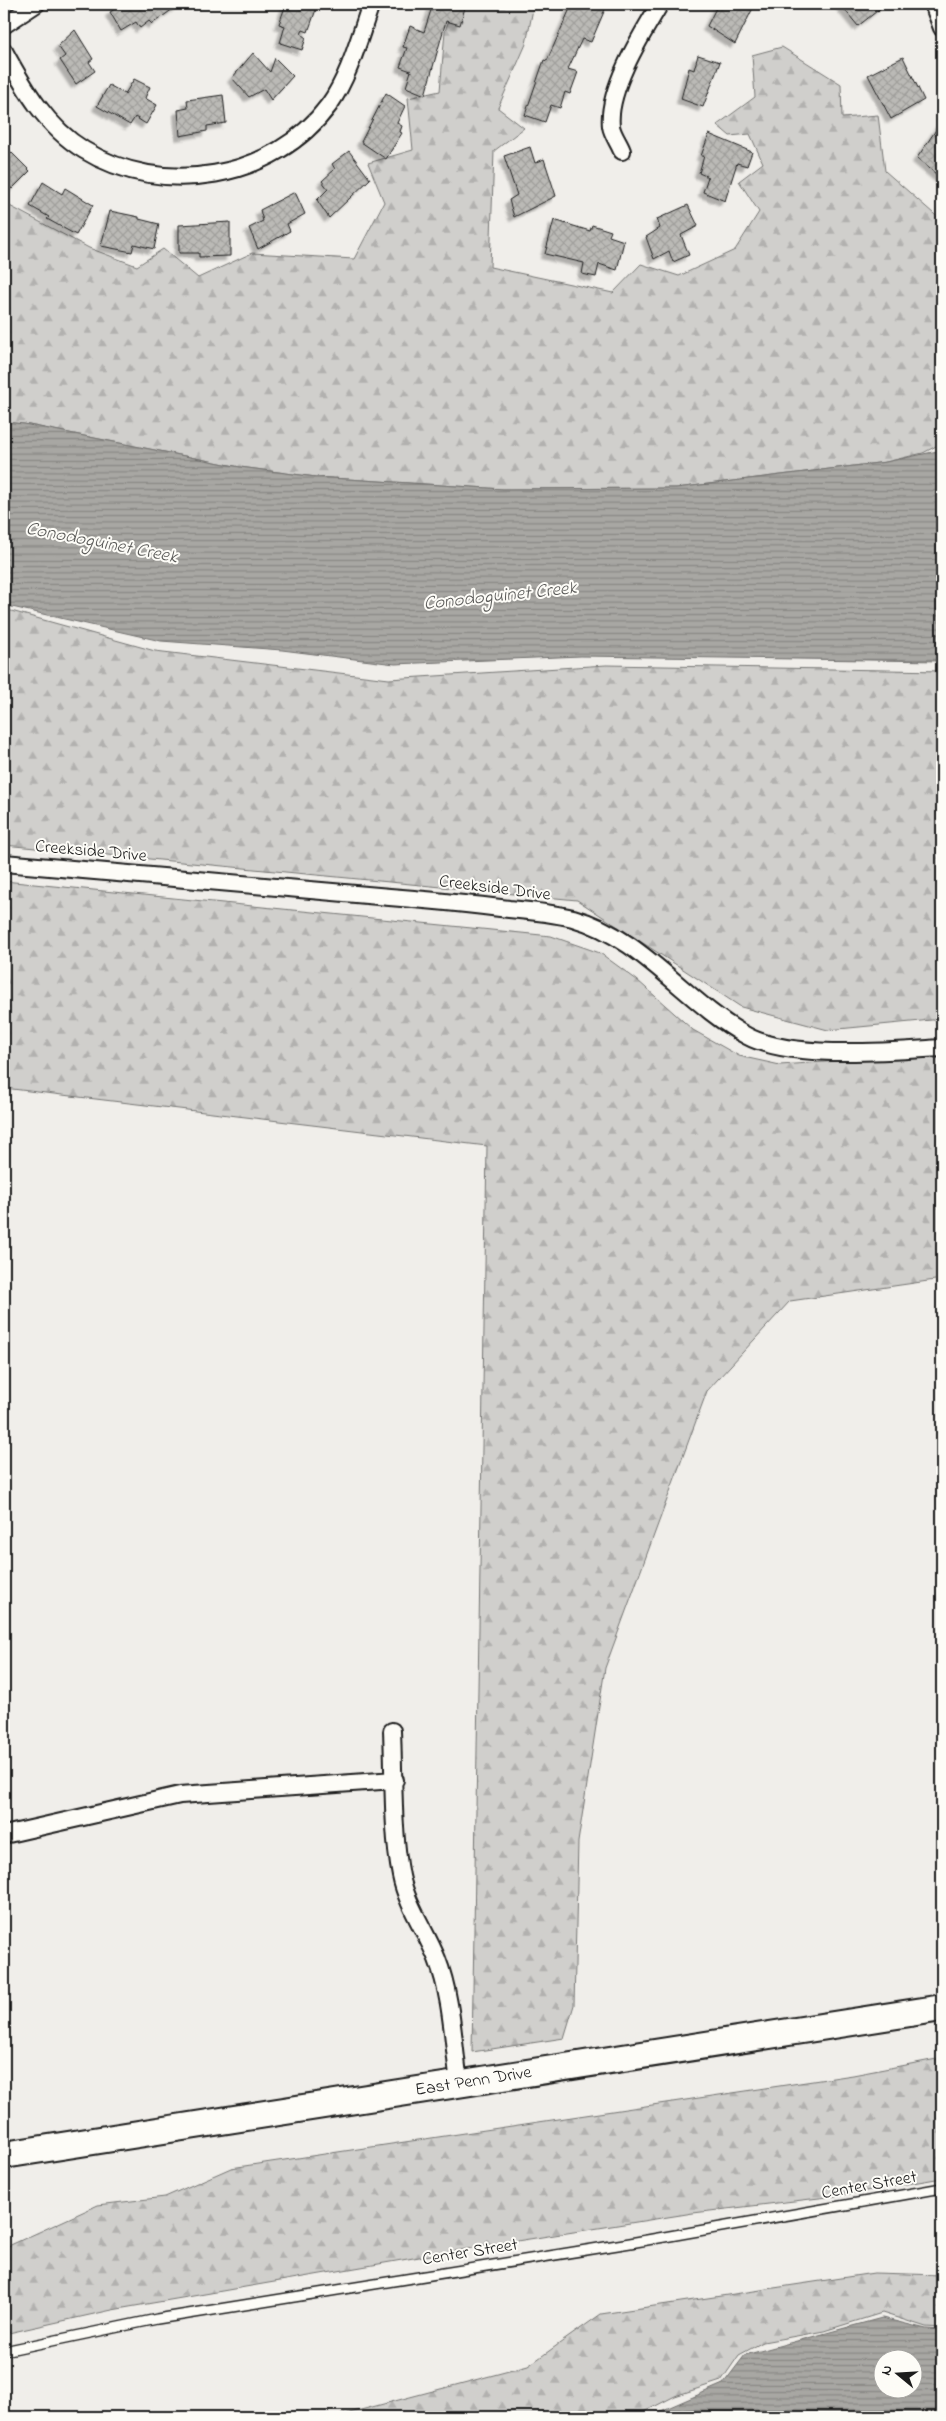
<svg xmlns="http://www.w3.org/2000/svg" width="946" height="2421" font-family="'Indie Flower',sans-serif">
  <defs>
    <pattern id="forest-firs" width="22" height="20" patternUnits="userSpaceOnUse" patternTransform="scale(1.25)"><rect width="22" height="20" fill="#d0cfcc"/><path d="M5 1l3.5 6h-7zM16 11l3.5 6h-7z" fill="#b2b1af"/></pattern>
    <pattern id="water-rules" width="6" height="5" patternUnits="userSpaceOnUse" patternTransform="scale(1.25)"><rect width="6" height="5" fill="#a8a7a3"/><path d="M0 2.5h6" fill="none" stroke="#888784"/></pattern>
    <pattern id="building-cross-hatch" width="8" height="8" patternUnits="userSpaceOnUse" patternTransform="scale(1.25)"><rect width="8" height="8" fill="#bbbab6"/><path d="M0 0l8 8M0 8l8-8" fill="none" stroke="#a09f9c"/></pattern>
    <filter id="shadow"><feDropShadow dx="-4.5" dy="4.5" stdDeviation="1" flood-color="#0004"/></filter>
  </defs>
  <rect width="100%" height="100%" fill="#f0eeea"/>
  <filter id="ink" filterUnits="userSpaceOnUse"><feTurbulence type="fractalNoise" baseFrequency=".02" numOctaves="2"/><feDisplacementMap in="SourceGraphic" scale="10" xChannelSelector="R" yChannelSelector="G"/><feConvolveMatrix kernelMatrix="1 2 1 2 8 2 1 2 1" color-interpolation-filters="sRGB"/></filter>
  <g filter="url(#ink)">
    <path fill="url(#forest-firs)" stroke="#767674" d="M455,4H534L526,44L498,108L524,128L494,151L490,267L613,293L641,264L679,276L735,250L759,212L739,181L763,163L750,134L730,136L717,125L755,97L752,55L782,47L841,84L842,118L878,115L885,171L942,221V443L923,453L886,462L676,488L503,489L316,477L240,467L24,424L4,422V203L89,248L137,266L163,249L198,278L252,253L354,259L384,202L368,163L413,150L408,98L440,91L445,31Z
      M4,609L155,651L389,679L606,665L942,671V1019L828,1030L741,1007L577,900L4,845Z
      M4,881L551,936L600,953L637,980L693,1030L739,1056L780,1065L942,1054V1279L790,1301L707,1391L605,1668L578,1842L574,2005L564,2038L472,2052L487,1146L4,1088Z
      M942,2058V2178L836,2196L693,2213L454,2251L112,2310L4,2334V2248L98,2205L165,2197L231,2168L853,2075Z
      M874,2273L942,2275V2328L926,2327L882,2313L824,2331L763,2342L739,2355L721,2381L675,2396L634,2417H334L528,2366L601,2314Z"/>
    <path fill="url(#water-rules)" stroke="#706f6d" fill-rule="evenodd" d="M4,422L24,424L240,467L316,477L503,489L676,488L886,462L942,450V661L581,656L395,664L282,650L161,641L12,607L4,604Z
      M882,2318L926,2329L942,2330V2417H647L723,2384L745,2355ZM884,2358H914V2388H884Z"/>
    <path fill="url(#building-cross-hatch)" stroke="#1c1c1c" filter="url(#shadow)" d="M122,4H180L152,24L149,21L140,28L136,22L121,31L110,12Z
      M286,4H318L308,32L303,30L301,34L306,38L302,50L280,43L285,26L279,24Z
      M433,4H466L460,25L446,21L425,95L406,87L411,71L400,67L407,48L403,47L410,26L424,32Z
      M572,4H598L606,7L591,42L582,39L568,69L578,72L570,94L565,92L560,108L551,105L545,122L525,115L544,60L547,61Z
      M718,4H755L735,44L707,26Z
      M840,4H886L858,26Z
      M75,30L93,59L89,62L95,71L76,84L60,60L65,56L58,46Z
      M253,53L270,72L275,58L293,76L271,100L264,89L249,97L232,78Z
      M698,55L720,62L703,107L681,99L689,68L694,70Z
      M903,57L924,100L891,119L868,75Z
      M134,79L150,87L145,98L157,105L146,124L135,117L130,125L97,106L109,85L125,94Z
      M386,93L405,106L397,123L402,126L400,132L402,133L386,159L361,142Z
      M223,95L226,123L207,126V131L180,136L178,110L188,108L187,100Z
      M942,121V179L917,158Z
      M709,134L752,152L747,166L737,163L725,201L703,192L708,177L699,173L704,156H701Z
      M4,145L30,171L12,189L4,180Z
      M530,147L535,163L544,159L556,196L514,217L509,200L517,195L504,156Z
      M349,151L370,179L329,218L317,200L328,189L322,181L335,169L332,164Z
      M43,182L62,194L65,188L93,205L76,235L47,219L49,217L30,206Z
      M295,192L305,214L287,224L290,231L258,249L249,228L263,221L260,210Z
      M688,205L698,226L681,235L689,255L673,262L669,251L654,259L646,237L660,228L657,219Z
      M110,211L139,217V219L159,224L154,249L134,244L132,252L101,246Z
      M554,220L590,231L592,225L611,231L609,236L624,241L617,270L599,264L596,277L582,274L584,263L545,254Z
      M230,222V256L199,257V253H179V225Z"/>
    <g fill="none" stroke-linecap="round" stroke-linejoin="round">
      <defs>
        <path id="lane" d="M4,2351L157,2319L630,2243L942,2188"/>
        <path id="street" d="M933,4L942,28
          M4,25L36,4
          M4,51C24,88 47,128 84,150C162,198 274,180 329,105C350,75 359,38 371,4
          M622,151C619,143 612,134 611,126C607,90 642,34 660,4
          M4,863C125,874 246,884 367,895C415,899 462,903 509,909C531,911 552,913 573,918C642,937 686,1003 747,1036C791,1060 892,1051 942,1048
          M392,1731C394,1776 392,1832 401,1876C407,1906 426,1931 437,1959C452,1997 453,2042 459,2082
          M4,1835L180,1795L395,1780"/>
        <path id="primary" d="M4,2155L942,2008"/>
      </defs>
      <use href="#lane" stroke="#1c1c1c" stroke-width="12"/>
      <use href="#street" stroke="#1c1c1c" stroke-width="20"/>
      <use href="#primary" stroke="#1c1c1c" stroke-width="30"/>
      <use href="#lane" stroke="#fdfcf7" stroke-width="9"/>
      <use href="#street" stroke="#fdfcf7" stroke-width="16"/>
      <use href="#primary" stroke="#fdfcf7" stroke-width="26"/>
    </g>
  </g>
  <g text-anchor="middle" stroke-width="4" stroke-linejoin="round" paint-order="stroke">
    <g font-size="18" fill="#1c1c1c" stroke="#fdfcf7">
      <text transform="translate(91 850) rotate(5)" y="6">Creekside Drive</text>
      <text transform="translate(495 887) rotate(7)" y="6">Creekside Drive</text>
      <text transform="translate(473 2080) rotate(-9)" y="6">East Penn Drive</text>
      <text transform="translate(869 2184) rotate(-10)" y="6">Center Street</text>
      <text transform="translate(470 2251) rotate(-9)" y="6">Center Street</text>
    </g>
    <g font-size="19" font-style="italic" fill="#5b5b59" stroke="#fdfcf7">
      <text transform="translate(102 541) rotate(11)" y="7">Conodoguinet Creek</text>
      <text transform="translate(500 594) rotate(-6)" y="7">Conodoguinet Creek</text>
    </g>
  </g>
  <rect width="946" height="2421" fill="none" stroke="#fdfcf7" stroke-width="20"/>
  <rect x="10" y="10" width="926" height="2401" fill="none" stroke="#1c1c1c" stroke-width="2" filter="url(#ink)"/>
  <g transform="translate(898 2374) rotate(288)"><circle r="24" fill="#fdfcf7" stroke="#a3a29f"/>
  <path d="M0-4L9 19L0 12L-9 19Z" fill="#1c1c1c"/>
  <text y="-8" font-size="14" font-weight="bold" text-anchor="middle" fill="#1c1c1c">N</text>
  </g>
</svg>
